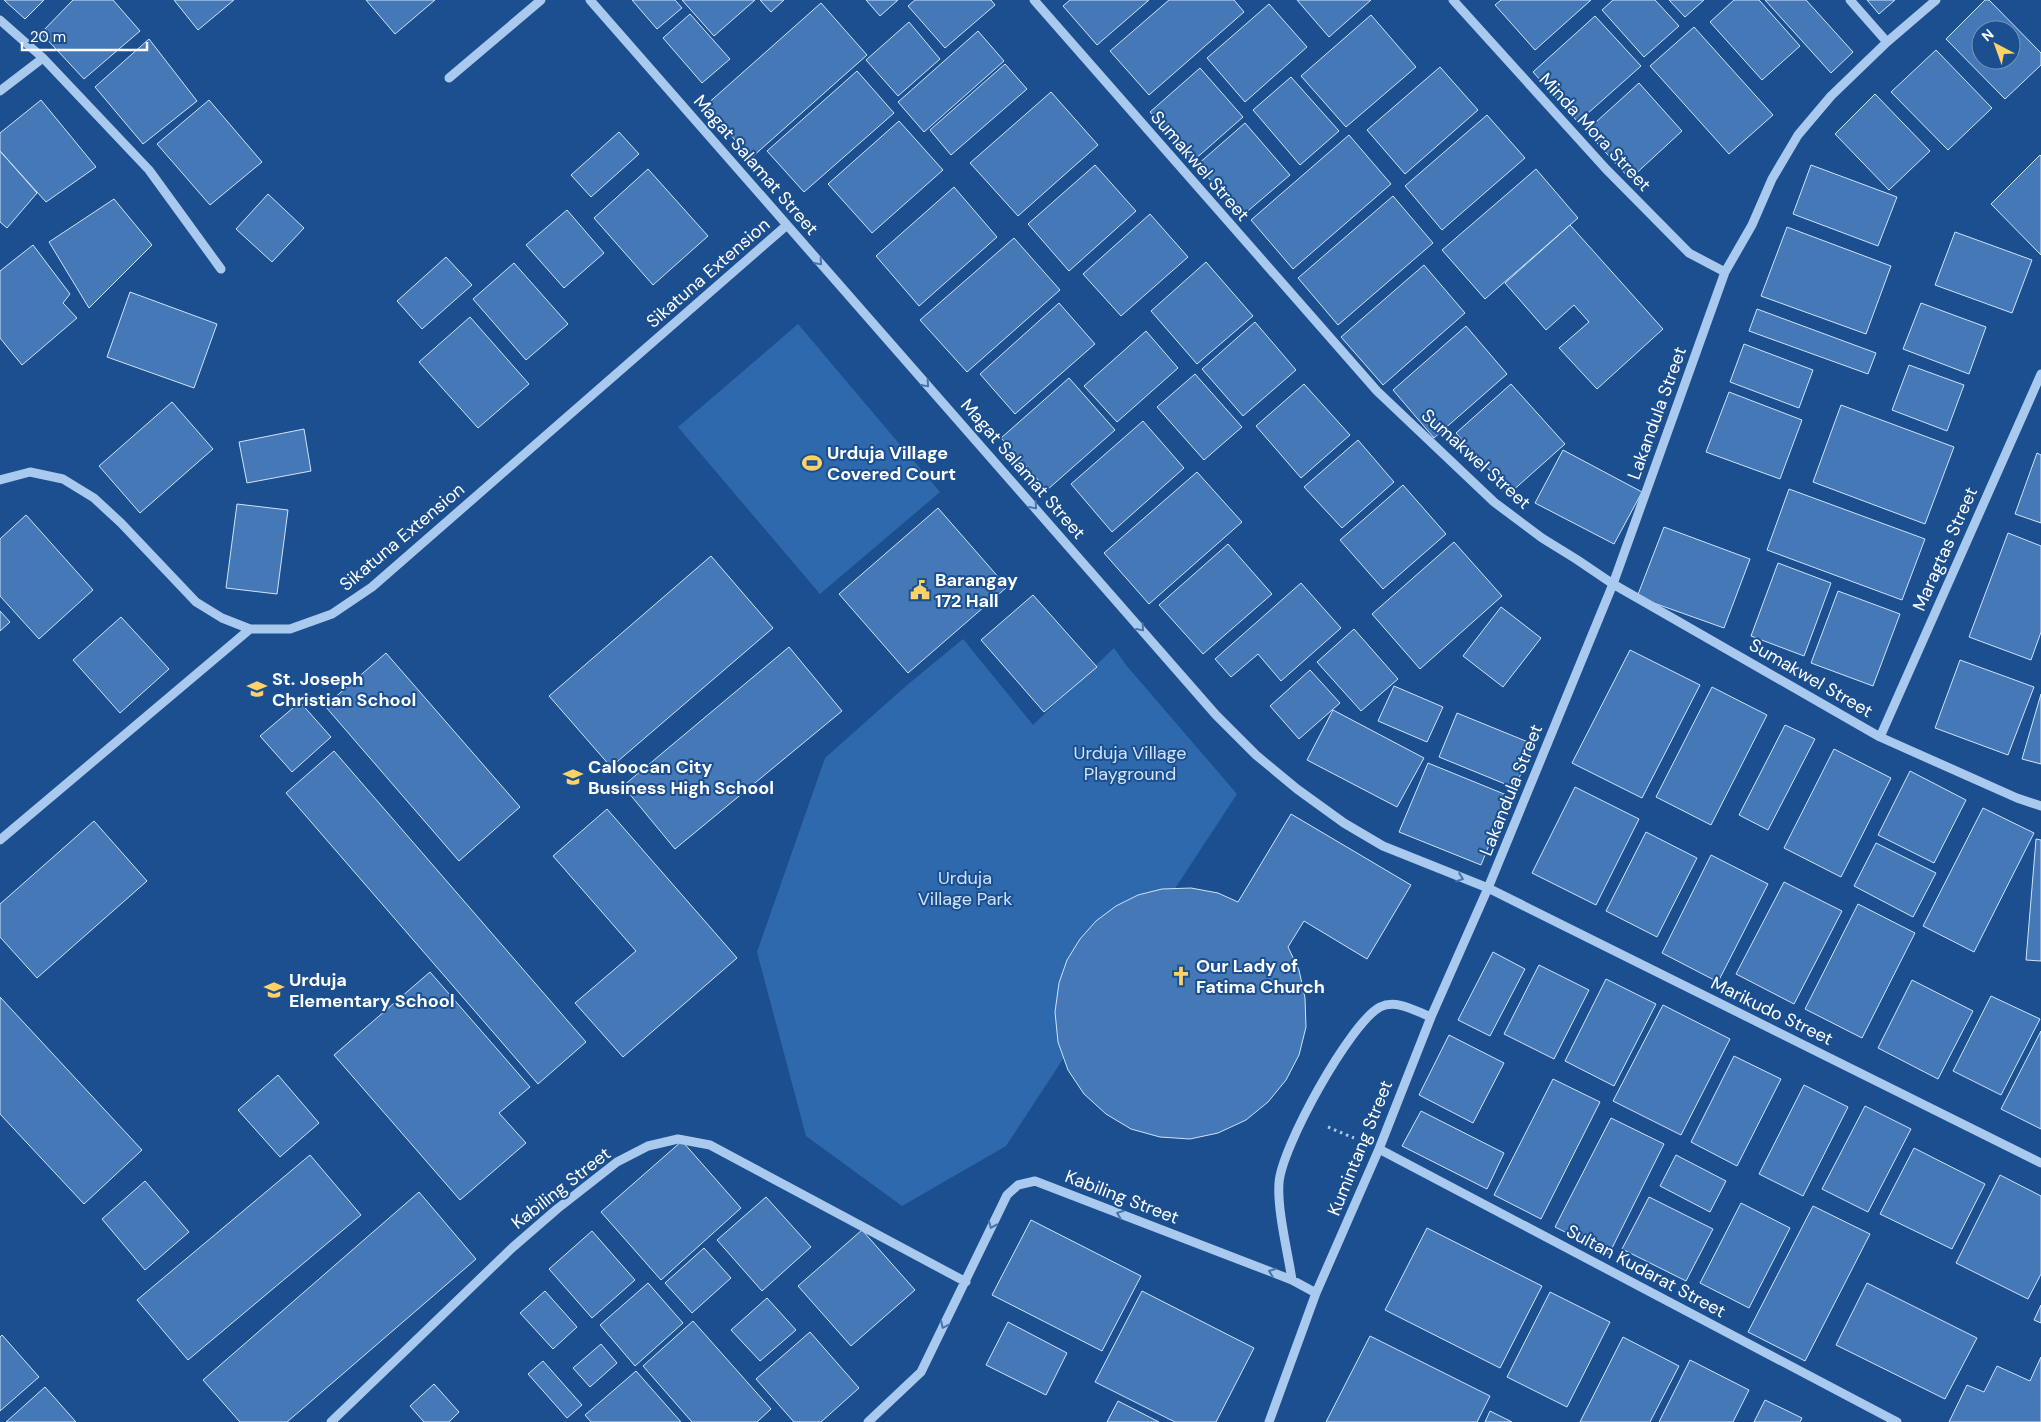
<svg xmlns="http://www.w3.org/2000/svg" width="2041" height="1422" font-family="'DM Sans',sans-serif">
  <rect width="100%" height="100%" fill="#1b4f8f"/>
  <path fill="#2e69ad" d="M798,324L940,492L820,594L678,427Z
    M963,639L1033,725L1114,648L1126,665L1237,794L1006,1146L902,1206L806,1136L757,952L825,758L906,686Z"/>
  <path fill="#4478b7" stroke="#cfe3fa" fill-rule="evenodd" d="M4,0H44L25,19Z
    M73,0H113L140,31L84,79L41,33Z
    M174,0H234L198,30Z
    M366,0H435L395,34Z
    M632,0H675L682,8L657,29Z
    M682,0H755L714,36Z
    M760,0H784L771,12Z
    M866,0H898L880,16Z
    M915,0H991L995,5L945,48L908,6Z
    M1070,0H1149L1097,45L1063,6Z
    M1169,0H1234L1244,12L1149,95L1110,51Z
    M1297,0H1371L1329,37Z
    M1501,0H1591L1535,50L1495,5Z
    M1613,0H1655L1679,26L1644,57L1602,10Z
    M1669,0H1704L1685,17Z
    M1734,0H1759L1800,46L1762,80L1710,22Z
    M1765,0H1806L1853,52L1831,73Z
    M1867,0H1895L1879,14Z
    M1985,0H1989L2041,53V65L2005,99L1946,39ZM1981,30H2011V60H1981Z
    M821,3L867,55L751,158L705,106Z
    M1269,4L1307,47L1245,102L1207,58Z
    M690,14L730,59L702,83L663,38Z
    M1371,15L1416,67L1346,127L1301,76Z
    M1595,16L1641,66L1578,122L1533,72Z
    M909,22L940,59L898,96L866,60Z
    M1694,27L1773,115L1729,154L1650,66Z
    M978,31L1004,61L924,132L898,102Z
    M149,39L197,101L143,144L95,87Z
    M1936,50L1992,108L1948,150L1891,92Z
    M1005,64L1027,89L951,155L930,130Z
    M1440,67L1478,110L1405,174L1367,130Z
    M1200,68L1243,117L1193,161L1150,112Z
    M857,71L894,113L804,192L767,151Z
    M1291,77L1339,131L1300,165L1253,110Z
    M1639,83L1682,131L1630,179L1586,131Z
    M1051,92L1098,145L1018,216L970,163Z
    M1875,94L1930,151L1889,190L1835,134Z
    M41,100L96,167L46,202L0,151V133Z
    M209,100L262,162L210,205L157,144Z
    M1487,115L1525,158L1442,230L1405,186Z
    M899,121L943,170L872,233L828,184Z
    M1245,123L1290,175L1242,216L1197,165Z
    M619,132L639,154L591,197L571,175Z
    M1349,135L1391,184L1293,269L1251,220Z
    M0,151L37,193L7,228L0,222Z
    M2040,155L2041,156V255L1991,204Z
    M1095,165L1136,211L1069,271L1028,224Z
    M1811,165L1897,197L1878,246L1793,214Z
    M648,169L708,236L653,285L594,218Z
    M1536,169L1578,218L1485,299L1442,250Z
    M954,187L997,237L919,306L876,256Z
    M268,194L304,228L272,262L236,229Z
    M1393,196L1433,243L1338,325L1298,278Z
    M114,199L152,245L89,308L49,242Z
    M567,210L604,253L564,288L526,245Z
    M1150,214L1188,257L1121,316L1083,274Z
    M1570,225L1663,329L1597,389L1559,348L1589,322L1574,305L1546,330L1505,283Z
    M1787,227L1891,266L1866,334L1761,296Z
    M1955,232L2032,260L2012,313L1935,285Z
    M1014,238L1060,290L967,372L920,320Z
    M33,245L70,294L63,303L77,318L22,365L0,338V271Z
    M446,257L472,285L422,329L397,301Z
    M1206,262L1253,316L1197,364L1151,311Z
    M514,263L568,324L526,360L473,299Z
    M1424,265L1465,313L1383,385L1341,337Z
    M130,292L217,324L194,388L107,357Z
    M1059,303L1095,344L1015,414L980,374Z
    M1921,303L1986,327L1969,374L1903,349Z
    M1757,309L1876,353L1868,374L1749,331Z
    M470,317L529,384L478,428L419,362Z
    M1255,322L1296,370L1243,416L1202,369Z
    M1466,326L1507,374L1434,438L1393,390Z
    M1146,331L1178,368L1117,422L1084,386Z
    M1744,344L1813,370L1799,408L1730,382Z
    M1909,365L1964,385L1947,431L1892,410Z
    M1195,374L1242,427L1204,460L1157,407Z
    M1069,378L1115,430L1047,490L1001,438Z
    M1304,384L1350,435L1301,478L1256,426Z
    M1511,384L1565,444L1510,493L1456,433Z
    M1729,392L1802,420L1780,479L1706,452Z
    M172,402L213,449L140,513L99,466Z
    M1841,405L1954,447L1925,524L1813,482Z
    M1143,421L1184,468L1112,532L1071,484Z
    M304,429L311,471L247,483L239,442Z
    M1358,440L1394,482L1342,528L1304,487Z
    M1563,450L1642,492L1614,544L1535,503Z
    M2037,453L2041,455V523L2015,514Z
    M1197,472L1242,522L1149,604L1104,553Z
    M1403,485L1446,534L1383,589L1340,540Z
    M1789,489L1925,539L1902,600L1767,550Z
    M237,504L288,510L277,594L226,588Z
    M938,508L1007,587L908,673L839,594Z
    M26,515L93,590L39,639L0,596V539Z
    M1664,527L1750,559L1724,628L1637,597Z
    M2008,533L2041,546V632L2031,660L1969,637Z
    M1454,542L1502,596L1420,669L1372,614Z
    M1228,544L1272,594L1203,654L1159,605Z
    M711,556L773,628L611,767L549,696Z
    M1778,563L1831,583L1804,656L1751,636Z
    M1301,583L1341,628L1281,681L1258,654L1231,677L1215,659Z
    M1838,591L1900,614L1873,686L1811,663Z
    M1033,595L1097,667L1044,712L981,640Z
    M1501,607L1541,638L1503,687L1463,656Z
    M0,611L10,622L0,631Z
    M121,617L169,669L120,713L73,660Z
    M1354,629L1398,679L1361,711L1317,662Z
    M789,647L842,711L675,849L623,786Z
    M1630,650L1700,685L1642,798L1572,763Z
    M386,653L520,807L459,861L325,706Z
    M1960,660L2034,687L2008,755L1935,728Z
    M1310,670L1340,703L1299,739L1270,706Z
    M1394,686L1443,707L1427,742L1378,721Z
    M1712,687L1767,715L1711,825L1656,797Z
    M2041,694V764L2022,759Z
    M300,702L331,737L292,772L260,736Z
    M1333,710L1424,758L1397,807L1307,760Z
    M1457,713L1533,744L1515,788L1439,757Z
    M1785,725L1815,739L1768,830L1739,815Z
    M1834,749L1891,778L1841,877L1784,848Z
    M334,751L586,1042L538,1084L286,793Z
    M1428,763L1509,796L1481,865L1399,832Z
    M1910,771L1966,800L1934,863L1878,835Z
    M1575,787L1639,819L1596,905L1532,873Z
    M1983,808L2034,833L1974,952L1923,926Z
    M607,809L737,958L623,1057L575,1003L636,951L553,856Z
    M1291,814L1411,885L1367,959L1304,921L1288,947L1299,970L1305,998L1306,1027L1299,1055L1286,1080L1268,1102L1246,1120L1218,1133L1190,1139L1160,1137L1131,1129L1106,1114L1084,1094L1068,1070L1058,1042L1055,1012L1059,983L1067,960L1080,939L1096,921L1116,906L1138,895L1162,889L1191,888L1218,893L1238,902Z
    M94,821L147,881L37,978L0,937V904Z
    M1646,832L1697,858L1657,937L1606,911Z
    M2036,839L2041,840V961L2026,960Z
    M1876,843L1936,873L1913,917L1854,886Z
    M1711,855L1768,884L1718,982L1662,953Z
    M1784,882L1842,911L1794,1004L1736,974Z
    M1858,904L1915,933L1862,1038L1805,1009Z
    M1493,952L1525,969L1490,1036L1458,1020Z
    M1539,965L1589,990L1554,1059L1504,1034Z
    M430,972L530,1087L499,1113L526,1143L460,1200L334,1055Z
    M1606,979L1656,1004L1614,1086L1565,1061Z
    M1912,980L1973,1011L1938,1079L1878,1048Z
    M1991,996L2040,1019L2001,1095L1953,1071Z
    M0,997L142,1150L84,1204L0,1114Z
    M1663,1005L1730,1039L1681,1135L1613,1101Z
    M2041,1031V1129L2001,1109Z
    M1449,1035L1504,1063L1473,1123L1419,1095Z
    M1734,1056L1781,1079L1737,1166L1691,1142Z
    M278,1075L319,1123L280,1157L238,1110Z
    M1553,1079L1600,1102L1541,1219L1494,1195Z
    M1804,1085L1848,1107L1803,1196L1759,1174Z
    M1865,1106L1911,1129L1868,1212L1822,1189Z
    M1421,1111L1504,1153L1487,1189L1402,1146Z
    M1611,1118L1664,1144L1609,1254L1555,1227Z
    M682,1141L741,1208L661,1280L601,1212Z
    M1914,1148L1985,1184L1952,1249L1880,1214Z
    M310,1155L361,1215L188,1360L137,1300Z
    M1676,1155L1726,1181L1710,1212L1660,1186Z
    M2000,1175L2041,1196V1274L2028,1299L1956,1263Z
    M145,1181L189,1232L145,1270L102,1219Z
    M419,1192L476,1259L287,1422H240L203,1380Z
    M766,1197L811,1247L762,1291L717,1240Z
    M1649,1197L1713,1229L1686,1281L1622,1249Z
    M1741,1203L1790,1228L1749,1308L1700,1283Z
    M1813,1206L1870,1234L1805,1361L1748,1332Z
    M1031,1220L1141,1276L1102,1351L992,1295Z
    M1427,1228L1542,1286L1500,1368L1385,1310Z
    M862,1230L915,1290L851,1346L798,1286Z
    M592,1231L635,1280L592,1318L549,1269Z
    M704,1248L731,1278L692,1313L665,1283Z
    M648,1283L683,1323L635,1366L600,1325Z
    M1867,1283L1977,1338L1945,1399L1836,1345Z
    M545,1291L577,1327L553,1349L520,1313Z
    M1142,1291L1254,1348L1216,1422H1175L1095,1382Z
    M1550,1292L1610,1322L1567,1407L1507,1377Z
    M767,1298L796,1330L760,1361L731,1330Z
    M2041,1305V1323L2034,1320Z
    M693,1321L771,1409L757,1422H692L643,1366Z
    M1008,1322L1067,1353L1046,1395L986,1365Z
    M810,1332L859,1388L821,1422H794L756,1379Z
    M2,1335L39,1377L0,1411V1337Z
    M1370,1336L1490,1396L1477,1422H1326Z
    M1623,1337L1679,1366L1650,1422H1580Z
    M601,1344L617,1363L590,1387L573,1368Z
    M2041,1357V1422H1949L1967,1385L1984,1392L1997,1366L2030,1381Z
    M1690,1360L1749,1390L1733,1422H1659Z
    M543,1361L582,1405L567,1418L528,1374Z
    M636,1371L681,1422H591L585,1415Z
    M434,1384L459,1412L449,1422H424L410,1406Z
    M45,1387L76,1422H6Z
    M1765,1400L1802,1418L1800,1422H1754Z
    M1118,1401L1159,1422H1107Z
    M1490,1411L1512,1422H1485Z"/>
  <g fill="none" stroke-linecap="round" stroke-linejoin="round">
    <path stroke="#a9c9ee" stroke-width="3" stroke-dasharray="2.5 4" stroke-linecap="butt" d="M1328,1127L1354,1138"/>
    <path stroke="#a9c9ee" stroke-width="9" d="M590,0L1216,715L1256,755L1297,789L1344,823L1383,846L1488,888L2041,1163
      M1034,0L1377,391L1494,502L1542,538L1576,559L1613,584L1880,737L2017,798L2041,806
      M1453,0L1606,169L1689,253L1725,272
      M1850,0L1887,42
      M0,20L43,58L149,170L221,269
      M449,78L541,0
      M0,91L43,58
      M0,480L30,472L63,479L94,498L121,523L196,602L222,618L250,629H290L332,614L372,587L787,225
      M1880,737L2041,374
      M0,840L250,629
      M1379,1149L1897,1422
      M1292,1280C1288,1253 1277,1210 1279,1183C1281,1148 1350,1023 1380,1007C1397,999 1415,1011 1431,1017
      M331,1422L512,1248L557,1209L617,1162L648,1146L678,1139L710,1145L966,1282
      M868,1422L921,1372L1007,1195L1018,1185L1035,1181L1292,1280L1316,1293
      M1269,1422L1316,1293L1379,1149L1431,1017L1488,888L1613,584L1725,272L1752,225L1772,179L1798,135L1831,96L1887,42L1936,0"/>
  </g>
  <defs><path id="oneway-chevron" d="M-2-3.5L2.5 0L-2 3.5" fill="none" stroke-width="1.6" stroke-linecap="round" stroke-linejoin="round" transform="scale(1.25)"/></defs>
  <g stroke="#4674ac">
    <use href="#oneway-chevron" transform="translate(819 262) rotate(49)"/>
    <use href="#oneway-chevron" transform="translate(926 384) rotate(49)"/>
    <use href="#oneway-chevron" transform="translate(1034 506) rotate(49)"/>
    <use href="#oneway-chevron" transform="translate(1141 628) rotate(49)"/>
    <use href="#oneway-chevron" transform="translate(1460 878) rotate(21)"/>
    <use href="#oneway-chevron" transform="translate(1120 1214) rotate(-159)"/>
    <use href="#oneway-chevron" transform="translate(992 1225) rotate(114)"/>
    <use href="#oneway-chevron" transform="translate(1272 1272) rotate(-159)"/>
    <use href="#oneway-chevron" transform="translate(944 1325) rotate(116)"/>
  </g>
  <defs>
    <symbol id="stadium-bare" viewBox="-9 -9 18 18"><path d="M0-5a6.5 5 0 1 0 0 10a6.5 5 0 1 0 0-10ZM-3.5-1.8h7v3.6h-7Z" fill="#ffd166" stroke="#1b4f8f" stroke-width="2.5" paint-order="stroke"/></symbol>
    <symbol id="civic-bare" viewBox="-9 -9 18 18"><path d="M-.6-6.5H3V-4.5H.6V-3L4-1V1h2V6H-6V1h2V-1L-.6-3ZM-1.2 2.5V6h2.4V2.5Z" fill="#ffd166" stroke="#1b4f8f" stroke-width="2.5" paint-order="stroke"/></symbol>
    <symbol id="school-bare" viewBox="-9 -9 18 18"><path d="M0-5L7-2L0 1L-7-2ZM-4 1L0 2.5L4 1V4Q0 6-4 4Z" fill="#ffd166" stroke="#1b4f8f" stroke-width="2.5" paint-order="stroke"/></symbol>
    <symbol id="church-bare" viewBox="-9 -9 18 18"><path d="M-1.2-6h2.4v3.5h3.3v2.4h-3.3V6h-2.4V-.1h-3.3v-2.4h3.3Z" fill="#ffd166" stroke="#1b4f8f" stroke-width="2.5" paint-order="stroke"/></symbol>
  </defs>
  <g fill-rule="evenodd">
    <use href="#stadium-bare" x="798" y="449" width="28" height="28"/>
    <use href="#civic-bare" x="906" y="576" width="28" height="28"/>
    <use href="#school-bare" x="243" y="675" width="28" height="28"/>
    <use href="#school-bare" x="559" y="763" width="28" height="28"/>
    <use href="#church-bare" x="1167" y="962" width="28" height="28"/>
    <use href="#school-bare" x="260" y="976" width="28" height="28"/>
  </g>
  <g text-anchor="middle" stroke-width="4" stroke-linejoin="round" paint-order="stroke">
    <g font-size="18" fill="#fff" stroke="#1b4f8f">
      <text transform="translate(1595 132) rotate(47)" y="6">Minda Mora Street</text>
      <text transform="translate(756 165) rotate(49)" y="6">Magat Salamat Street</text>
      <text transform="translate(1200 166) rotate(49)" y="6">Sumakwel Street</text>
      <text transform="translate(708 273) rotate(-41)" y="6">Sikatuna Extension</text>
      <text transform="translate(1657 413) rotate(-70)" y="6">Lakandula Street</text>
      <text transform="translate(1476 459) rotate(42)" y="6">Sumakwel Street</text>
      <text transform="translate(1023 469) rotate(49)" y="6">Magat Salamat Street</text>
      <text transform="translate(402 537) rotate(-40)" y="6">Sikatuna Extension</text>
      <text transform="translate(1945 549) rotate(-66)" y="6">Maragtas Street</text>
      <text transform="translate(1811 678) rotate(30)" y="6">Sumakwel Street</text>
      <text transform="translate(1511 790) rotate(-68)" y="6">Lakandula Street</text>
      <text transform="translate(1772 1011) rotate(26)" y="6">Marikudo Street</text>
      <text transform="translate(1360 1148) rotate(-68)" y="6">Kumintang Street</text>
      <text transform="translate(561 1188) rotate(-38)" y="6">Kabiling Street</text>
      <text transform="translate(1122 1197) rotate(21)" y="6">Kabiling Street</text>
      <text transform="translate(1646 1271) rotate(28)" y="6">Sultan Kudarat Street</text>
    </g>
    <g font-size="18" font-weight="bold" fill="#fff" stroke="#1b4f8f" text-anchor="start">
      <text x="827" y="459">Urduja Village<tspan x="827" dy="21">Covered Court</tspan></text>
      <text x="935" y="586">Barangay<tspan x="935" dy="21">172 Hall</tspan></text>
      <text x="272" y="685">St. Joseph<tspan x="272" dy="21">Christian School</tspan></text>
      <text x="588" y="773">Caloocan City<tspan x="588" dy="21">Business High School</tspan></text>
      <text x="1196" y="972">Our Lady of<tspan x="1196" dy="21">Fatima Church</tspan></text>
      <text x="289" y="986">Urduja<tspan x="289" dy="21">Elementary School</tspan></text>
    </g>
    <g font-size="18" fill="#cfe3fa" stroke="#1b4f8f">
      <text x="1130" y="759">Urduja Village<tspan x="1130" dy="21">Playground</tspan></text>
      <text x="965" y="884">Urduja<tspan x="965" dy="21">Village Park</tspan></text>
    </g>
  </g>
  <g transform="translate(1996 45) rotate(319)"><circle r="24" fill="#1b4f8f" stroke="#7695bc"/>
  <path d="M0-4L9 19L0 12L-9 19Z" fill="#ffd166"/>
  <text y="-8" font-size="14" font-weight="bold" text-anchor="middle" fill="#ffffff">N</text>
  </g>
  <path d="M22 42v8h125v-8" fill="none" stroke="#ffffff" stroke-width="2.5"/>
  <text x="30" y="42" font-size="15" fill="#ffffff" stroke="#1b4f8f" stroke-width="4" paint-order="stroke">20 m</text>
</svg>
